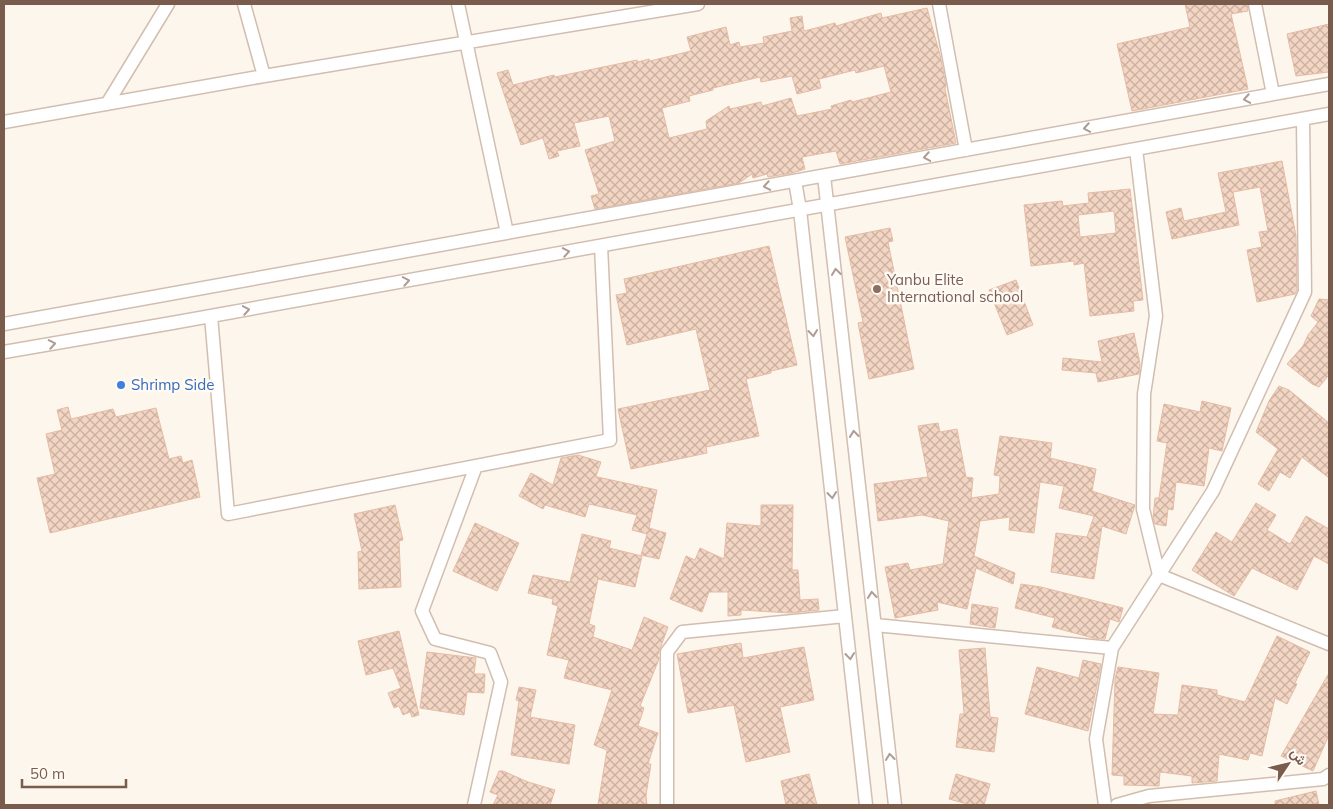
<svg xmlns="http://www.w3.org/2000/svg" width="1333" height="809" font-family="Mulish,Vazirmatn,sans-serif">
  <defs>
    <pattern id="building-cross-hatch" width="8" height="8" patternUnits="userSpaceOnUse" patternTransform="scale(1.25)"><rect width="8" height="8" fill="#f3d5c3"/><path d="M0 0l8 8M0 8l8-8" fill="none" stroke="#cab0a1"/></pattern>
  </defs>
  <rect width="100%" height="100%" fill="#fdf6ec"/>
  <path fill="url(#building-cross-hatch)" stroke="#e6bba3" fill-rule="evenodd" d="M1185,4H1247L1248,11L1231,14L1248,89L1132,111L1117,44L1190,27Z
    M927,8L940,55L946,85L945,89L956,143L840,164L836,151L802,157L805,169L792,173L768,177L767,174L753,178L752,174L739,183L595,209L591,196L599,194L585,150L615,141L609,116L574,123L580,146L557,151L559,156L549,159L543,138L521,145L497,73L508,70L513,85L554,75L555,77L637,60L638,62L649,59L650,61L691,51L687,37L726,27L730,45L739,42L740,47L764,43L763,37L792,31L790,18L802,16L804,31L835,23L836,26L881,13L882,18ZM884,66L891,92L852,102L851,100L831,106L832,109L797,116L791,98L762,106L761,102L730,109L729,106L706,121L707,129L669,138L662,108L690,101L689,96L713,90V88L760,77L761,82L792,76L797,94L821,88L819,79L855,70L856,73Z
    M1329,24V72L1296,76L1287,34Z
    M1282,161L1296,236L1297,290L1295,294L1257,302L1247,250L1262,247L1259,232L1268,231L1260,187L1233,192L1239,225L1172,239L1166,212L1181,208L1184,221L1226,212L1218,173Z
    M1130,189L1143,300L1133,301L1134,311L1090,316L1084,263L1074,265V261L1031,266L1024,205L1062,201L1063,206L1089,203L1088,193ZM1114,211L1116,233L1080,237L1078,215Z
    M890,228L893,241L888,242L914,369L869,379L858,323L863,322L845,237Z
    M769,246L797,365L771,371V373L746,379L759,436L706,447L707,453L631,469L618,409L710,390L696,329L627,345L616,295L627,293L624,279Z
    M1016,280L1033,325L1007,335L989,290Z
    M1319,299L1329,300V375L1319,387L1312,384L1287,364L1303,346L1308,335L1318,322L1311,316Z
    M1134,333L1140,364L1139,374L1098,382L1096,373L1062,370L1063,358L1102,362L1098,341Z
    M1279,386L1289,390L1329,423V478L1302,457L1290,478L1280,472L1269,491L1258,484L1278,449L1256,432L1269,401Z
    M1202,401L1231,408L1222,451L1209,448L1204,486L1176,482L1173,510L1168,509L1166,526L1155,524L1153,518L1155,498H1159L1167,443L1157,441L1164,404L1200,412Z
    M68,407L71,419L113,409L116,417L156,408L169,459L181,456L183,463L192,460L200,497L50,533L37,478L55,474L46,434L62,430L57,410Z
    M938,423L940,432L957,429L966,477L973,478L971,498L999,494L1000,476L994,475L1000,436L1052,443L1050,458L1096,469L1092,491L1135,505L1126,534L1102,526L1094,579L1051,572L1056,533L1087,537L1094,516L1059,508L1064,486L1040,482L1034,533L1009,530L1010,517L980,521L974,556L1015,573L1013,584L976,568L967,609L937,602L938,610L895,618L885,567L908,563L910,570L943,564L949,521L922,515L878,521L874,484L928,477L918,426Z
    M578,455L601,462L596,476H593L657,490L649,528L666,533L659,559L641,555L647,534L632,530L637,515L589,504L585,517L545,505L543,509L519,496L531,473L553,485L561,458Z
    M1256,503L1276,515L1267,530L1290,544L1306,516L1329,529V564L1314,556L1297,590L1252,568L1234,596L1192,570L1216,532L1232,542Z
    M395,505L403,540L399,541L401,587L359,589L358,552L362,551L354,514Z
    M761,505H793L792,570H798L800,600L818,599L819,610L790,613L741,610V615L728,616V592H709L702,612L670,599L686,556L695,560L700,548L724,559L727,523L761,526Z
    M475,523L519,543L497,591L453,571Z
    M582,534L611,541L609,548L642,556L635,587L598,579L589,624L595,626L593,637L632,650L644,617L668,627L657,657H659V659L640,706L644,708L638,726L658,733L648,764H651L646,795L647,805H598L607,750L594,745L612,690L564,678L569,660L547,655L558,606L552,604L553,599L528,593L533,575L570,582Z
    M1021,584L1041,587L1123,608L1119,622L1110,619L1105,639L1093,638L1052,627L1055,618L1015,608Z
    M972,604L998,608L995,628L970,624Z
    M399,631L419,715L412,717L410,712L403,715L399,706L394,708L388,693L401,688L393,668L366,675L358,641Z
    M1277,636L1310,652L1295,683L1297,684L1287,704L1275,698L1262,756L1250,753L1248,760L1219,754L1217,781L1192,783V776L1160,772L1159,786L1124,785V776L1112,775L1115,679L1118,667L1159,673L1153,714L1178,715L1182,685L1217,690V695L1245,702Z
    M741,643L743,658L804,647L814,700L780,707L790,752L746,762L734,705L688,713L677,654Z
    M985,648L990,717L998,718L994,752L956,747L960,714H964L959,650Z
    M427,652L476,658L474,674H485L484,693L467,692L464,715L420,708Z
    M1083,660L1101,664L1088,731L1025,714L1037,667L1079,678Z
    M1329,673V735L1313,771L1281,756Z
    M519,687L536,690L530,717L575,725L569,764L511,755L519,701L516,700Z
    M499,771H503L528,782L555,790L550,805H493L498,795L490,792Z
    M809,774L817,805H786L781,781Z
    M956,774L990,784L984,805H971L949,799Z
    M1316,791L1319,805H1275V801Z"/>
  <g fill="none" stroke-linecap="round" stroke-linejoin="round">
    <defs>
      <path id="minor" d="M244,4L264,76
        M458,4L507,233
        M939,4L966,150
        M1255,4L1273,94
        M107,104L168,4
        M4,122L264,76L698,4
        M1136,149L1156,316L1144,394L1143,509L1159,575L1329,644
        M824,176L895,805
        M795,181L800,210L866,805
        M211,316L228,514L610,440L601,246
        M4,324L1329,84
        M4,352L172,323L1329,114
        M875,625L1112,648
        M474,805L501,682L490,653L435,639L422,611L476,466
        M667,805V652L682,632L845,616
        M1105,805L1096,739L1112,648L1213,491L1305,292L1303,119
        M1117,805L1149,796L1323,779L1329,775"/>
    </defs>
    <use href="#minor" stroke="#d1beb0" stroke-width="15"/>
    <use href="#minor" stroke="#fff" stroke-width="12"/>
  </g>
  <defs><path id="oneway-chevron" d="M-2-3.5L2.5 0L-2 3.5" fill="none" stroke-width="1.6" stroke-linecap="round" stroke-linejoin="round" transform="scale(1.25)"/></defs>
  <g stroke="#af9d94">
    <use href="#oneway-chevron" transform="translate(1247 99) rotate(170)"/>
    <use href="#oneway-chevron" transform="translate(1087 128) rotate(170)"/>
    <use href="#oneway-chevron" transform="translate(927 157) rotate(170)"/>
    <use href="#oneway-chevron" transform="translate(767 186) rotate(170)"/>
    <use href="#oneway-chevron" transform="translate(566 252) rotate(-10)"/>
    <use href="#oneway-chevron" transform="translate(836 272) rotate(-96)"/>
    <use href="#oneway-chevron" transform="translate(406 281) rotate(-10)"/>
    <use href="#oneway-chevron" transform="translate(246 310) rotate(-10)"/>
    <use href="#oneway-chevron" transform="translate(813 333) rotate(84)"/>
    <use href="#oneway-chevron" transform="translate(52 344) rotate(-10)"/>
    <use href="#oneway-chevron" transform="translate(854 434) rotate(-96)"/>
    <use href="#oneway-chevron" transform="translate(832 495) rotate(84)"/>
    <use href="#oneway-chevron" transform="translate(872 595) rotate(-96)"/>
    <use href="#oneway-chevron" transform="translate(850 656) rotate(84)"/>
    <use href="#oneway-chevron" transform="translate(890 757) rotate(-96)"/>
  </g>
  <circle fill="#8d6e63" stroke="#fffaf3" stroke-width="2" cx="877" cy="289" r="5"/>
  <circle fill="#3f7fe0" stroke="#fffaf3" stroke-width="2" cx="121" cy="385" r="5"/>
  <g text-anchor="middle" stroke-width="5" stroke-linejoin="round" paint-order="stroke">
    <g font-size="15" fill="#785e54" stroke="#fffaf3" text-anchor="start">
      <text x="887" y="285">Yanbu Elite<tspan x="887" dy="17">International school</tspan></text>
    </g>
    <g font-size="15" fill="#366cbe" stroke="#fffaf3" text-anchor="start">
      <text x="131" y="390">Shrimp Side</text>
    </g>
  </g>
  <rect width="1333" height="809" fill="none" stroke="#7a5c4d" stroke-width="10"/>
  <g transform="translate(1288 764) rotate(55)" stroke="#fffaf3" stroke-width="4" paint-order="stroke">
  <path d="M0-4L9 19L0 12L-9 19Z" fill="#7a5c4d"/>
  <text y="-8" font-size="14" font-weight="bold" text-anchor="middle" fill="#7a5c4d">ش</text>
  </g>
  <path d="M22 779v8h104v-8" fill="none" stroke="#7a5c4d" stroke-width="2.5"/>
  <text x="30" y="779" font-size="15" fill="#7a5c4d" stroke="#fffaf3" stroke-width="4" paint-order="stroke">50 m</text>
</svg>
